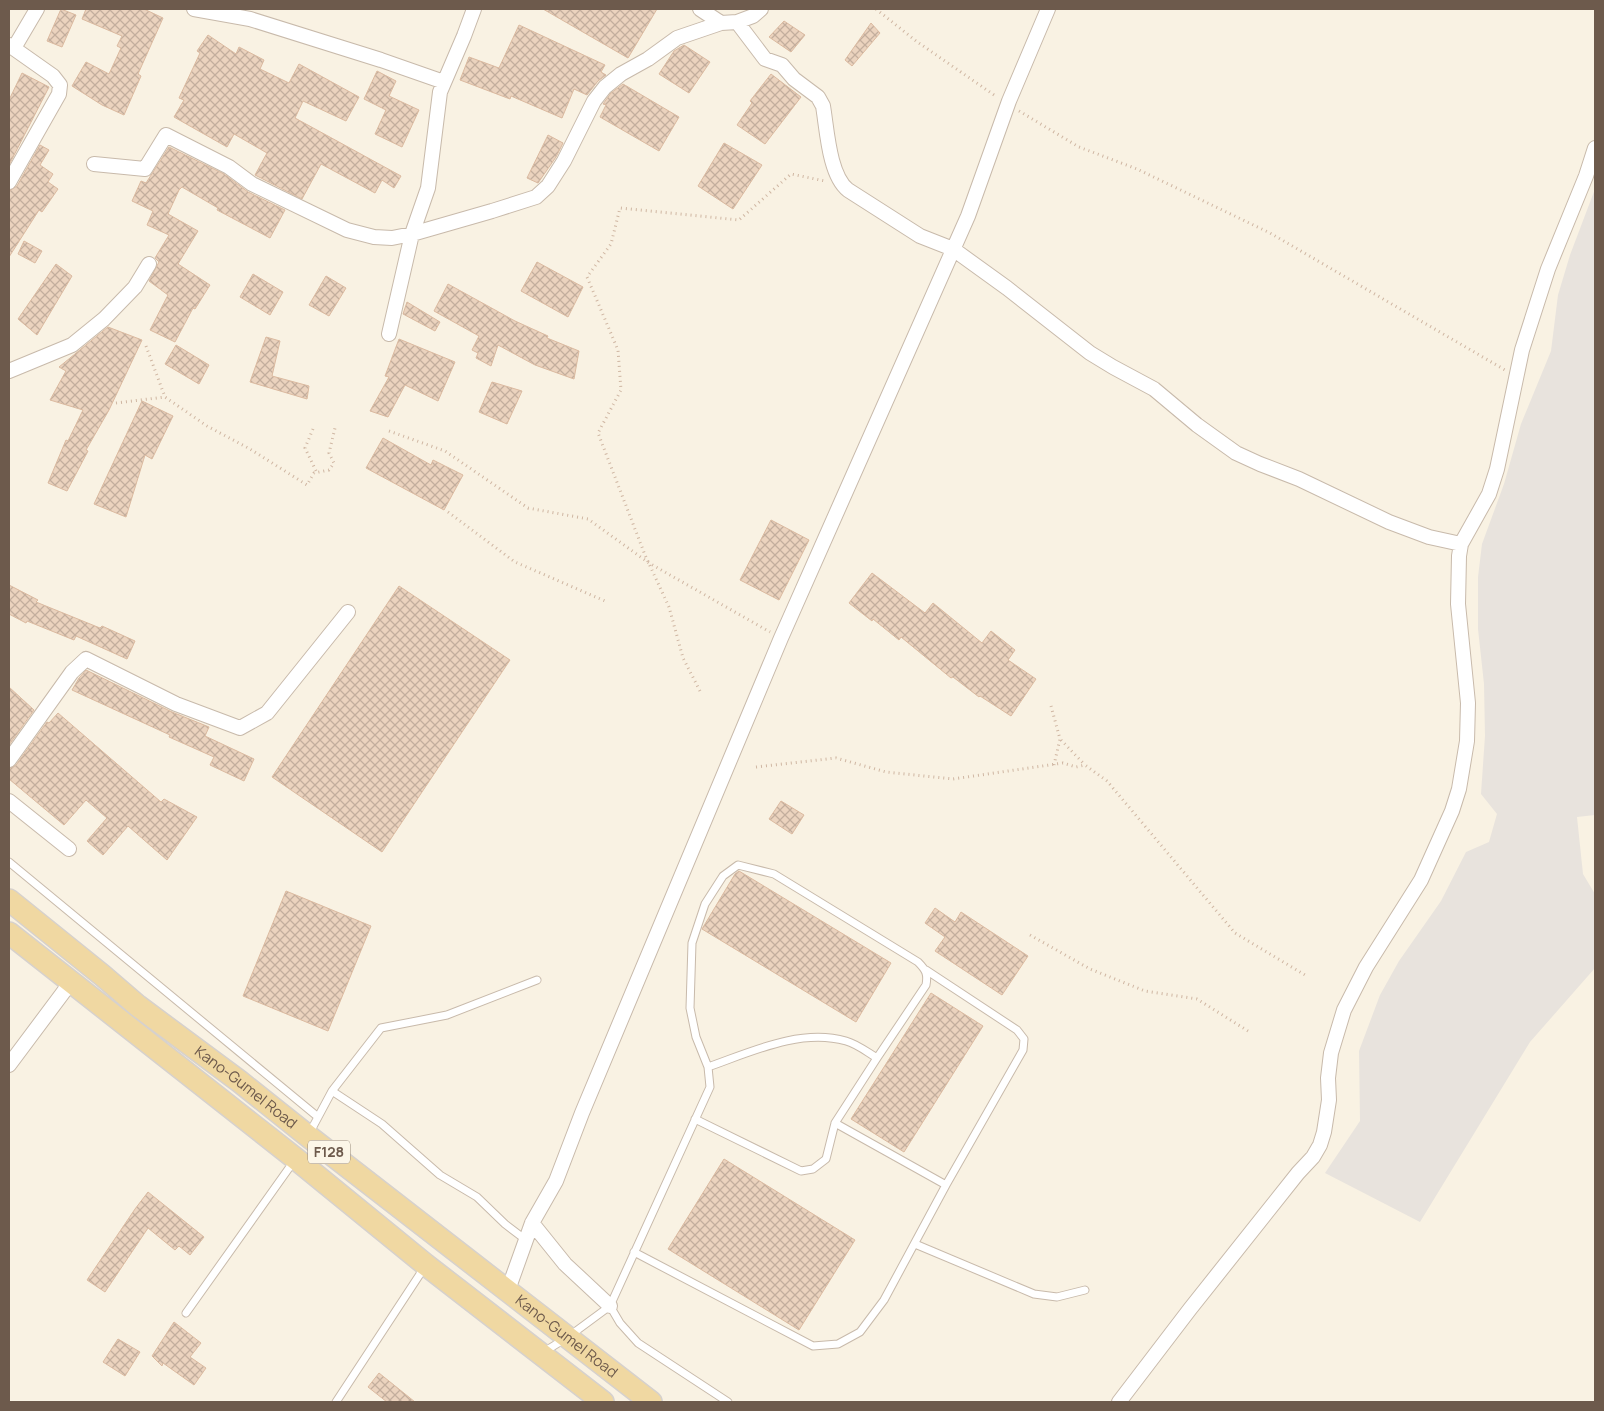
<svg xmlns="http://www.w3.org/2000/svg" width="1604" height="1411" font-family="Manrope,sans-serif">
  <defs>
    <pattern id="building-cross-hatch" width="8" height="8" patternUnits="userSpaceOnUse" patternTransform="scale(1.25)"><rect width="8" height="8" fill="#ebd3be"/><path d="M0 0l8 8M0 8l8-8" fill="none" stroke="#c3ae9d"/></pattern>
  </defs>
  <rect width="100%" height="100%" fill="#f9f2e3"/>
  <path fill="#e8e3dd" d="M1595,189V815L1577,817L1583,874L1595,894V968L1530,1042L1420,1222L1325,1173L1360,1121L1359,1051L1380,995L1399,961L1441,901L1466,852L1489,842L1497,814L1481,794L1485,736L1484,684L1478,629V577L1482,544L1504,484L1521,424L1551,351L1558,295L1570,255Z"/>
  <path fill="url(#building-cross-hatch)" stroke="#dbbaa0" d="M61,9L76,15L62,47L47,41Z
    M86,9H144L163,18L138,74L141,76L124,115L102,105L72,86L86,62L109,74L121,48L117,46L122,36L82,19Z
    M543,9H657L628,58Z
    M784,21L805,35L791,52L769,37Z
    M871,23L880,33L852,66L845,60Z
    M519,25L605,65L601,72L606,75L598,81L587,95L574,89L562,118L511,96L510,99L460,80L469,57L499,68Z
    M208,35L236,54L239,47L264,60L260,69L289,83L299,64L359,97L346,121L303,101L295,118L401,176L394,188L382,180L375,193L321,164L302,199L255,175L267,153L234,134L227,147L174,117L184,100L179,98L200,53L197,51Z
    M684,45L710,62L689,93L659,74L674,51Z
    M377,71L396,81L389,96L419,110L402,147L375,134L386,110L364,99Z
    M22,73L49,87L9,165V100Z
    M771,74L801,97L765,144L737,125L752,103L750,101Z
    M623,84L679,117L659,151L600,117L606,105L603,104L611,93Z
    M548,135L563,143L556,157L538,183L527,178Z
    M724,143L762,165L733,209L698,186Z
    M40,145L49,150L40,165L53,174L48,182L58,189L42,212L39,210L9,257V191L17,186Z
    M169,147L224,174L248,192L285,210L270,238L217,210L218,208L182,187L179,190L168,214L198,231L178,264L210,285L195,309L193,308L175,342L150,330L168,295L149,281L159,262L155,258L169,235L147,225L153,211L132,201L141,181L146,183Z
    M24,241L42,251L35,263L18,254Z
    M537,262L583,287L568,317L521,291Z
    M56,264L72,276L37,335L18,319Z
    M253,274L283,292L270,315L240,297Z
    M326,276L346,288L329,316L309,305Z
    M448,284L515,321L548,336L547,338L579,351L574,379L535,365L498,345L491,366L476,358L478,353L472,350L479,336L434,311Z
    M407,302L440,322L435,331L403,314Z
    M108,327L142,340L109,410L86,450L88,451L67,491L48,483L66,440L68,441L83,410L50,400L66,371L59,367Z
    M266,337L280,341L272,376L309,386L307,399L250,382Z
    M399,339L455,362L438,401L405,385L388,417L370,411L389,377L385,376Z
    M176,345L209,365L199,384L165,364Z
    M492,382L522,391L507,424L479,412Z
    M142,401L173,416L152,459L145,455L126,517L94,504Z
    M383,438L431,465L433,460L463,475L444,510L366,468Z
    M771,520L809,540L779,600L740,580Z
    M872,573L925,613L933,603L982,643L991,631L1015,650L1008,660L1036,679L1011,716L980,696L979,697L953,677L951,678L901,637L899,640L873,619L872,621L849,603Z
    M9,585L38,600L36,602L100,628L102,626L135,641L127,659L76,636L74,640L27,621L26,623L9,614Z
    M399,586L510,660L382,852L272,777Z
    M86,670L172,712L209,727L205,736L254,759L244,781L210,765L214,757L169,737L170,735L72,690L79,678Z
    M9,687L34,710L9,745Z
    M58,713L161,802L164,799L197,817L167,860L128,826L103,855L87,841L107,818L86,800L64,825L9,779V769L16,765L47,722L49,723Z
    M781,801L804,815L792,834L769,819Z
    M739,871L891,963L856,1022L702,929L735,874Z
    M286,891L371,926L328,1031L243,996Z
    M935,908L955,922L961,912L1028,956L1002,995L935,951L945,937L925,923Z
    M931,993L983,1026L904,1152L851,1119Z
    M724,1159L855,1240L799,1330L668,1249Z
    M148,1192L204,1237L190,1255L179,1246L175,1250L148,1228L105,1292L87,1280L135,1209Z
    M174,1322L201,1343L190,1357L206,1368L194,1385L163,1363L162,1366L152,1356Z
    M118,1339L140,1352L125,1376L103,1362Z
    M379,1373L415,1402H387L368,1387Z"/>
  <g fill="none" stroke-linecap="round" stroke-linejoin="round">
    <defs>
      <path id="lane" d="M9,862L318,1117
        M708,1067C751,1052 800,1028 846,1041C857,1044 867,1052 877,1058
        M332,1091L381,1028L447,1015L537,980
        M835,1123L946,1185
        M309,1134L332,1091L382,1124L440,1175L477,1197L505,1224L526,1240
        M915,1244L1034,1294L1057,1297L1085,1290
        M634,1252L813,1346L838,1344L860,1332L884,1300L946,1185L1023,1050L1024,1039L1017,1030L926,970
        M610,1306L620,1323L638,1343L728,1402
        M186,1313L294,1161
        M542,1353L568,1337L610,1306L710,1087L708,1067L696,1037L690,1008L692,943L705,904L723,876L738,865L774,874L918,962C926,970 928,974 926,985L877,1058L835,1123L826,1159L813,1169L801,1171L695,1119
        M336,1402L424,1268"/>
      <path id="street" d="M194,9L250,19L381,60L444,82
        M700,9L721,23
        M737,22L765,59L782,65L794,79L818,97L823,106C827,129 829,175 848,190L920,236L953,249L1007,288L1090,353L1113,367L1154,389L1197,425L1236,453L1260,464L1299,479L1389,522L1429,537L1461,544
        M9,45L53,76L60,85L59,94L9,182
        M14,48L37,9
        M94,164L145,169L166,135L229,167L252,184L347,230L374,237L392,238L412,234L492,211L536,197L548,186L564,161L594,101L605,87L621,74L648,59L677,38L721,23L737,22L753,16L761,9
        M389,334L412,234L428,188L440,92L464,36L474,9
        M9,371L72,345L104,319L135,287L149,264
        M9,760L72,672L86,659L176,704L240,728L267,713L348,612
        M9,801L69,849
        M9,1065L71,982
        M532,1223L565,1264L610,1306
        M508,1290L532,1223L556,1181L582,1113L781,638L968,216L1009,101L1048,9
        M1119,1402L1190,1309L1298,1173L1313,1157L1320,1145L1324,1132L1329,1100L1328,1078L1331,1053L1344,1010L1366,967L1421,880L1452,811L1459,789L1467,741L1468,703L1458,604L1459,556L1461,544L1489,494L1497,469L1522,350L1548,269L1586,176L1595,148"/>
      <g id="primary">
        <path id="s1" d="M9,900L102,975L138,1006L239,1081L308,1136L651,1402"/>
        <path d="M9,933L296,1159L426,1265L603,1402"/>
      </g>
    </defs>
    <use href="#lane" stroke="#c8baab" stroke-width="9"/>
    <use href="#street" stroke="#c8baab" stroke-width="16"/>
    <use href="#primary" stroke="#d6d1cd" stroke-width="24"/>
    <path stroke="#cfb6a2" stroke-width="3" stroke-dasharray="1 4" stroke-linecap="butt" d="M876,9L916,41L997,97
      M1019,111L1079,147L1137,169L1270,233L1505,370
      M146,346L165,397L207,426L250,449L307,485L314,473L329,470L334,463L329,453L335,428
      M116,403L165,397
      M313,429L305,448L317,473
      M389,431L445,451L528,508L588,519L649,563L770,632
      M448,512L515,562L605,601
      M700,691L683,658L669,607L645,555L598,433L621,390L618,350L587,277L611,244L620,208L739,220L791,174L825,181
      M1051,706L1060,739L1054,765
      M1061,740L1085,765
      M756,767L836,758L886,772L953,779L1063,763L1076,767L1085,765L1107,781L1235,933L1305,975
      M1030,935L1090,969L1145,991L1197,999L1248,1031"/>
    <use href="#lane" stroke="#fff" stroke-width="7"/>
    <use href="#street" stroke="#fff" stroke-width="14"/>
    <use href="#primary" stroke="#f0d8a2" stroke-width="21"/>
  </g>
  <g text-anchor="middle" stroke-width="5" stroke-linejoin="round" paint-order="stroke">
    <rect fill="#fcf6e8" stroke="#98897b" stroke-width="1" x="308" y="1140.5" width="42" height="23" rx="4"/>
    <g font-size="14" font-weight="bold" fill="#6d5a4c">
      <text x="329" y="1157">F128</text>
    </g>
    <g font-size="15" fill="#6d5a4c" stroke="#fcf6e8">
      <text dy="5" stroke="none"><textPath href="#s1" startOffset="302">Kano-Gumel Road</textPath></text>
      <text dy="5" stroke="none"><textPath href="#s1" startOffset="708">Kano-Gumel Road</textPath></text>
    </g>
  </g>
  <rect width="1604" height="1411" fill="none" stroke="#6d5a4c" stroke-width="20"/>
</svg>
